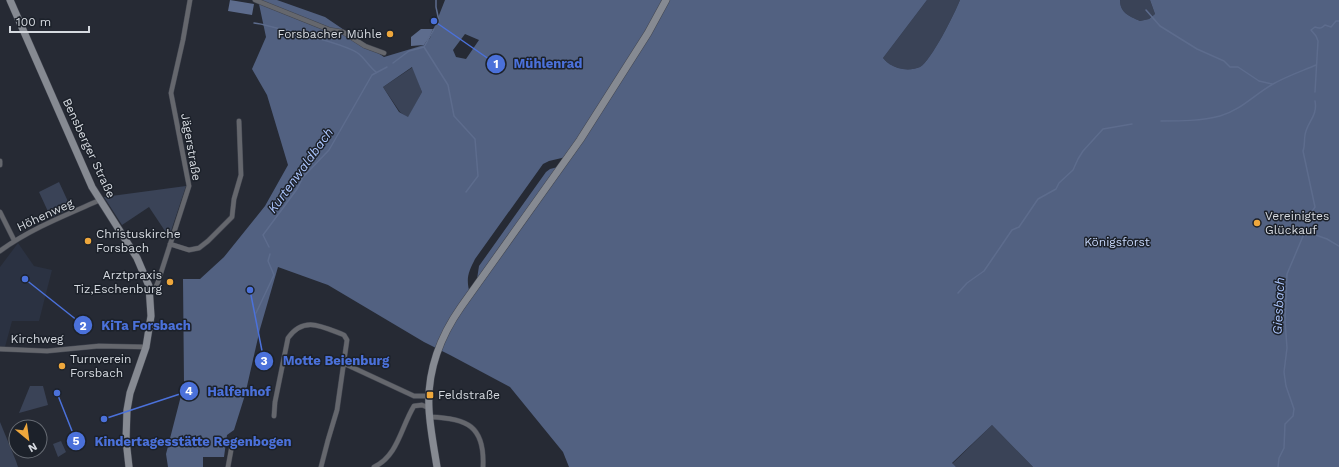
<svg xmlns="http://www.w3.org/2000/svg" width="1339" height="467" font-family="'Work Sans',sans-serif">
  <rect width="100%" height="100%" fill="#262a34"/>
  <path fill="#2b3242" d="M18,243L34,266L52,270L39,321H12L5,347L0,346V267Z"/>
  <path fill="#3a4357" d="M927,0H960C955,13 931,61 920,67C913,70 905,70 898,68C892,66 887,63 883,58Z
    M1120,0H1150L1155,14L1149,19L1140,21C1129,16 1120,13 1120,0Z
    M413,67L422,92L408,118L400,112L383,87Z
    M59,182L71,208L51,218L39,192Z
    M186,186L169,237L149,207L122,225L104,197Z
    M30,386H43L48,405L19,413Z
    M0,422L16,461L18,467H0Z
    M992,425L1033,467H956L952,464Z
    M61,441L66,452L58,457L53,444Z"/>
  <path fill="#526181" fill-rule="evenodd" d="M260,0H277L325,17L384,57L424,45L430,38L445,0H927L883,58C887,63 892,66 898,68C905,70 913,70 920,67C931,61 955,13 960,0H1120C1120,13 1129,16 1140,21L1149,19L1155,14L1150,0H1339V467H1033L992,425L952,463L956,467H569L563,452L510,387L450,355L424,342L328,285L278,267L260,329L245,395L234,430L227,435L224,457H203V467H168L166,454L184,384L183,279H200L224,257L265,206L288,165L267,95L252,69L266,37L259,4ZM465,34L479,40L466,59L456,57L453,50ZM412,67L422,92L408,117L399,112L383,87ZM566,157L558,167L550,169L546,172L479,266L477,279L469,290C466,277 469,271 475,259L543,164L549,161Z"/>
  <path fill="#5d6c8d" d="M230,0L254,4L252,15L228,11Z
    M421,29H433L429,38L424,45L411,46V37Z"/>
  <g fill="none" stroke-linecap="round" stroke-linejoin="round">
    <path stroke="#5d6c8d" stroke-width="1.5" d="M436,0V7L439,21
      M1146,10L1160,26L1197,49L1224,61L1230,67H1238L1259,81L1272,84
      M254,23C266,24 275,29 287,30C301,34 349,45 359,54C365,59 369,66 376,72
      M424,47L448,85L454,116L475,139L478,176L466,192
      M393,63L409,51L424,47L434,29
      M1315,92L1318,41L1316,36L1311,30L1315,27C1320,29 1322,28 1325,25L1331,27L1336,21H1339
      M1161,121C1181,121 1201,121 1220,116C1241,110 1255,94 1273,84C1287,76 1302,71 1316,65
      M1307,228L1310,233L1327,239L1339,246
      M269,247L263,235L297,189L303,177L329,150L372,75L387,67
      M958,293L967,283L984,271L1012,230L1019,227L1038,199L1056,189L1059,183L1073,170L1078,159L1083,151L1103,129L1132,124
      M256,313L274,275L268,261L270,254
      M1278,467L1279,458L1284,448L1285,424L1293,416L1294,409L1286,386L1284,372L1287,348L1285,320L1287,274L1309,222L1311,213L1315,207L1303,151C1305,146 1304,141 1305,135C1307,122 1318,116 1315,101"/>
    <defs>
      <path id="minor" d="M255,0L330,30L343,32L365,46L384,53
        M0,161V165
        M0,212L14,240
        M170,244L189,250L199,248L208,241L232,217L234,199L241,175L239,121
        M0,251C30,229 66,215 100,200
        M150,293L155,289L158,282L189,186L171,93L183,40L190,0
        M0,349L47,351L99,346L146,347
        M343,363L414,396H429
        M274,416L275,402L288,338C304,315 323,327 344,335L347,340L337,410L328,440L321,467
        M430,417C467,418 485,426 483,467
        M228,467L232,445
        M374,467C398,456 401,427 414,406L422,405L429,408"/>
      <path id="secondary" d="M10,0L92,187L137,258L149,286L151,316L146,347L130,393L127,410L126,440L129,467
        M437,467C434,448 430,428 429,409C427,372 440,337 461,307L580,140L648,33L666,0"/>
    </defs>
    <use href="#minor" stroke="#424650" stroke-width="5.5"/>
    <use href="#secondary" stroke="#424650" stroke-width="8"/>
    <use href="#minor" stroke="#65676d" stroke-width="4.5"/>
    <use href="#secondary" stroke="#868a92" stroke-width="7"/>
  </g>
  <g fill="#eea73c" stroke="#1c212a" stroke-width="1.5">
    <circle cx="390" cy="34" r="4"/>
    <circle cx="1257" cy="223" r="4"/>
    <circle cx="88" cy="241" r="4"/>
    <circle cx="170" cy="282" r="4"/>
    <circle cx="62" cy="366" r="4"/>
    <rect x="426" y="391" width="8" height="8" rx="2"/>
  </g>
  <g text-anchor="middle" stroke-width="3" stroke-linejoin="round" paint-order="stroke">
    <g font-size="12" fill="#d6dae0" stroke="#1c212a" text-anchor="start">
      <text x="382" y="38" text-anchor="end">Forsbacher Mühle</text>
      <text x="1265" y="220">Vereinigtes<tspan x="1265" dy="14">Glückauf</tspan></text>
      <text x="96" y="238">Christuskirche<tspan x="96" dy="14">Forsbach</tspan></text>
      <text x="162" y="279" text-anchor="end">Arztpraxis<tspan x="162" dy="14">Tiz,Eschenburg</tspan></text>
      <text x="70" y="363">Turnverein<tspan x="70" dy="14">Forsbach</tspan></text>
      <text x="438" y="399">Feldstraße</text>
    </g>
    <g font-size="12" fill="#d6dae0" stroke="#1c212a">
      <text transform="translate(191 147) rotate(80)" y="4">Jägerstraße</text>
      <text transform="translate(89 148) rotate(65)" y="4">Bensberger Straße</text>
      <text transform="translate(45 215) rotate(-25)" y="4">Höhenweg</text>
      <text x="37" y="343">Kirchweg</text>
    </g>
    <g font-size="12" fill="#c8d8fb" stroke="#1c212a">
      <text x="1117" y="246">Königsforst</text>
    </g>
    <g font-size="13" font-style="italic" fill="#abc5fd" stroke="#1c212a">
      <text transform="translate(300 170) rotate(-54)" y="5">Kurtenwaldbach</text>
      <text transform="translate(1278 306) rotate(-87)" y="5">Giesbach</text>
    </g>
  </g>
  <path fill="none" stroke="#4b71da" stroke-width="1.5" d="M434 21L496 64M25 279L83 325M250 290L264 361M104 419L189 391M57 393L76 441"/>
  <g fill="#4b71da" stroke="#1c212a" stroke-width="1.5">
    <circle cx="434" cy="21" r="4"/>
    <circle cx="25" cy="279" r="4"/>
    <circle cx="250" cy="290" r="4"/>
    <circle cx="104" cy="419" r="4"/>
    <circle cx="57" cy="393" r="4"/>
    <circle cx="496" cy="64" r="10"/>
    <circle cx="83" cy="325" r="10"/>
    <circle cx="264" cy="361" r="10"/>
    <circle cx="189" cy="391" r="10"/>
    <circle cx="76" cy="441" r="10"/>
  </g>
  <g font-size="12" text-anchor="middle" font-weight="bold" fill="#fff">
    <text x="496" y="68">1</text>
    <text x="83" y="330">2</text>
    <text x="264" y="365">3</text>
    <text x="189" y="395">4</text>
    <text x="76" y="445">5</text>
  </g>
  <g font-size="13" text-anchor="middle" font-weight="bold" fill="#4b71da" stroke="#1c212a" stroke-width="3" stroke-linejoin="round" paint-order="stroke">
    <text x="548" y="68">Mühlenrad</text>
    <text x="146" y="330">KiTa Forsbach</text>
    <text x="336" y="365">Motte Beienburg</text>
    <text x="239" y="396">Halfenhof</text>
    <text x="193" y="446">Kindertagesstätte Regenbogen</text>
  </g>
  <g transform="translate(28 439) rotate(151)"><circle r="19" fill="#1c212a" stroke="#666b73"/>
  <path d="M0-3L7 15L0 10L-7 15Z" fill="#eea73c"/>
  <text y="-6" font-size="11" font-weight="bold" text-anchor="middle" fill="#d6dae0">N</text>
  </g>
  <path d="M10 26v6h79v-6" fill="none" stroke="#d6dae0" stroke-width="2"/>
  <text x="16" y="26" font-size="12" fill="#d6dae0" stroke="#1c212a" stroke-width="3" paint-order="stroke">100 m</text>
</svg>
